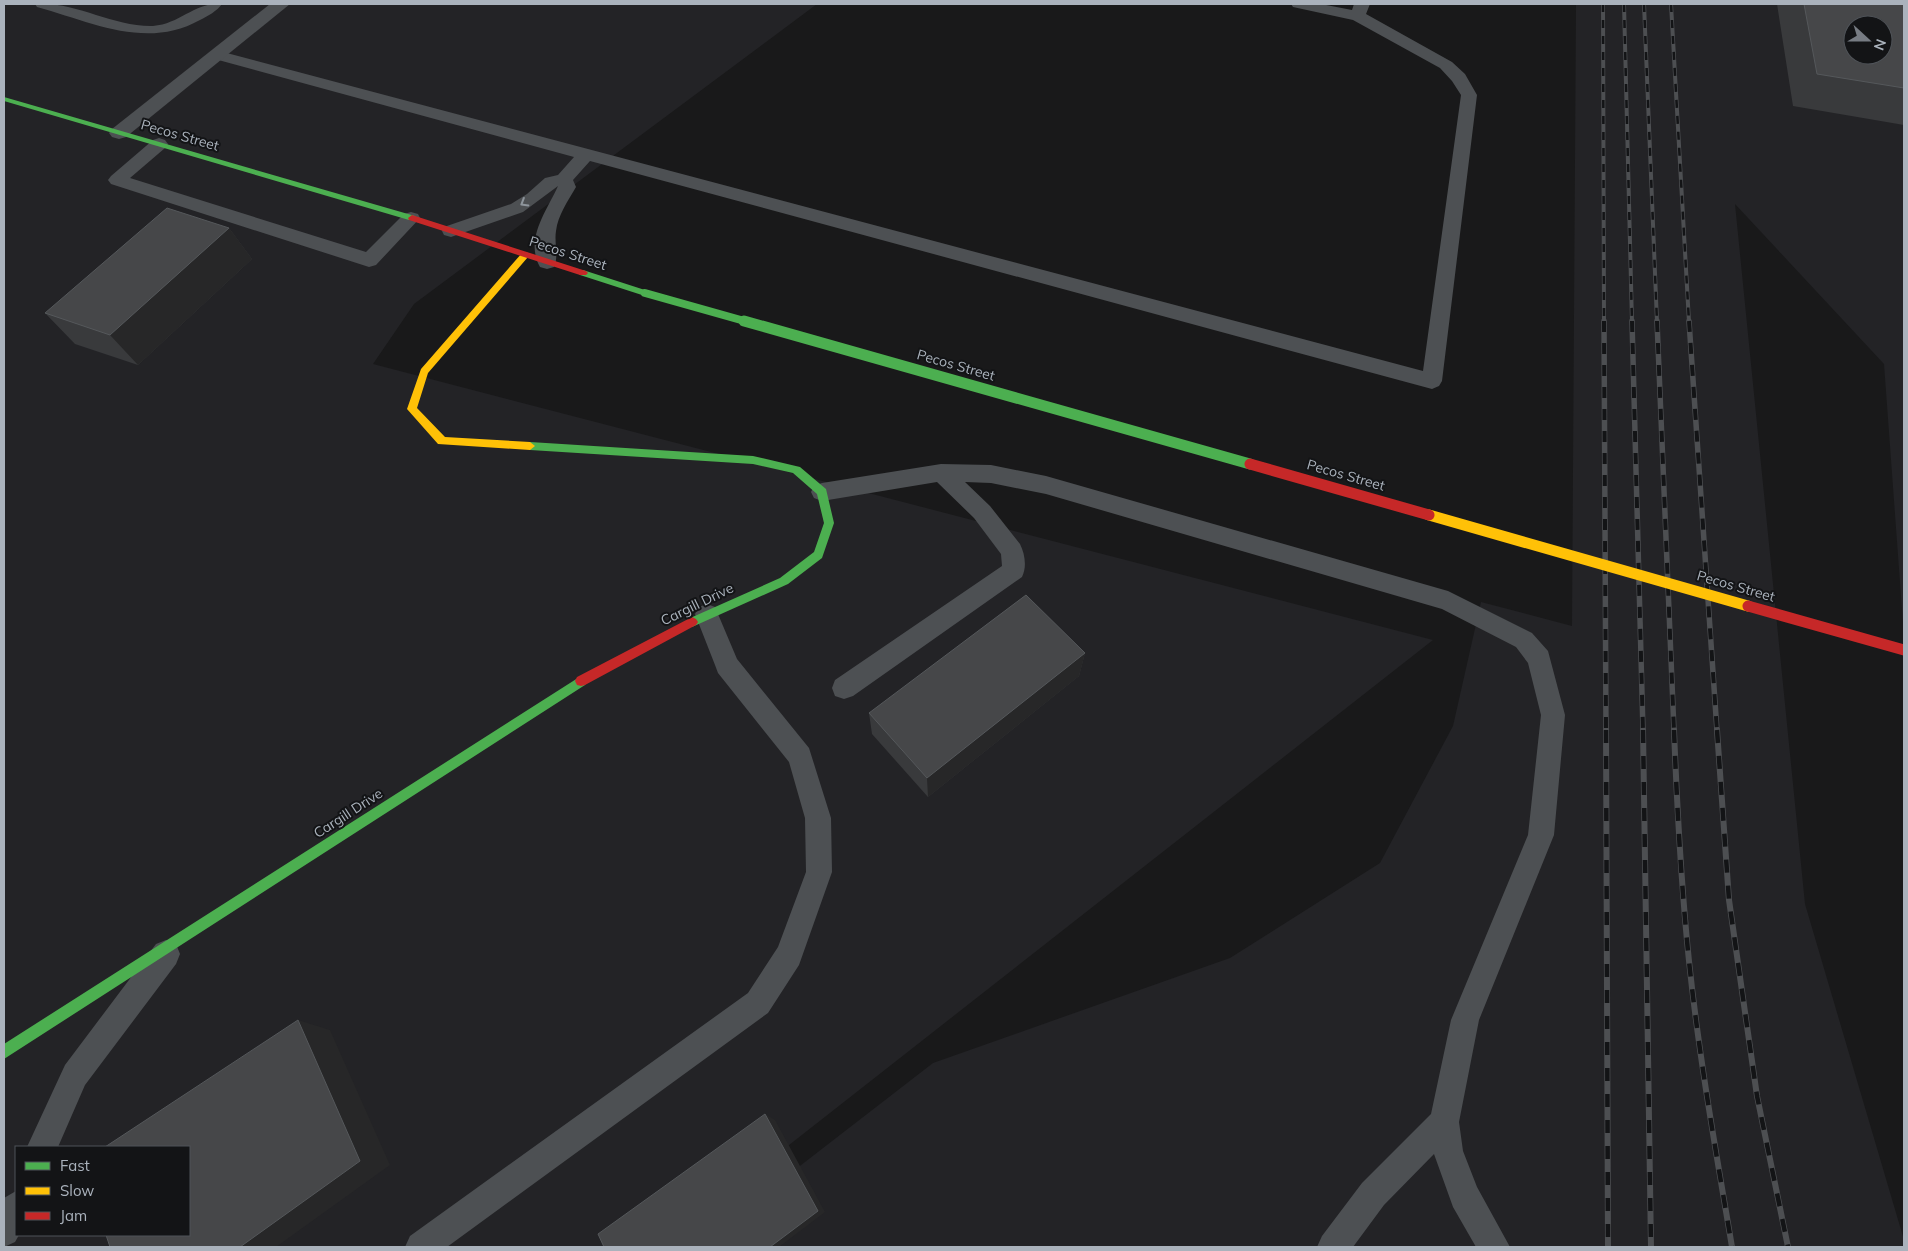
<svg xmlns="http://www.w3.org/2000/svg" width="1908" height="1251" font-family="Mulish,sans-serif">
  <rect width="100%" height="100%" fill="#19191a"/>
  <path fill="#232326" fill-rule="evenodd" d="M4,4H817L414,304L373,364L1433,640L659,1247H4ZM16,1147H189V1235H16Z
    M1576,4H1904V637L1884,364L1735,204L1805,904L1904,1240V1247H695L933,1063L1230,958L1380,863L1453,726L1481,602L1572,626ZM1853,25H1883V55H1853Z"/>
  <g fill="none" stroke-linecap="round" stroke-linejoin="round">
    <path fill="#4d5053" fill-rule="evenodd" d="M35,4C76,1 112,27 153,26C181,24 194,2 222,4C217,11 208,16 200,20C146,50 92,22 37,7Z
      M1291,4H1321L1352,10L1354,4H1370L1366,14L1452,62L1465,74L1477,95L1442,381L1439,386L1432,389L590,161L573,180L576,187C568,201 558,215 556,231C554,242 559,257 554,267L547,269L540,267C524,239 548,209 558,186L523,212L451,237L444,235L442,231L444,227L511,204L527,194L545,178L558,175L574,157L211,58L209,55L217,50L223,52L1423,371L1461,95L1452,81L1440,68L1353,20L1293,7Z
      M159,138L165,140L168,144L165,148L130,178L366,252L404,214L411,212L418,214L420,218L376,265L369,267L111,184L108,180L111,176L153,140Z
      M941,464L991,465L1046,476L1448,591L1532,633L1548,651L1565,715L1554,835L1479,1020L1459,1122L1463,1151L1477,1187L1510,1247H1476L1453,1207L1434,1154L1384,1205L1353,1247H1317L1322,1236L1362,1183L1431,1114L1451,1020L1528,835L1541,715L1528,663L1516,647L1442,609L1046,494L991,483L965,482L990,506L1020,544C1025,554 1027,567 1022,577L853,696L844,699L835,696L832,688L835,680L1002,566L1001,554L974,518L937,482L822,501L814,498L811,492L814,486L822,483Z
      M707,604L715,607L737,659L809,748L831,818L832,872L799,965L768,1013L447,1247H405L410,1236L748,993L778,947L806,872L805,818L789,762L718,673L715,665L695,614L699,607Z
      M166,940L176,944L180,954L176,964L85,1085L58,1147H27L65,1065L156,944Z
      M16,1191V1235H19L15,1242L4,1247V1198Z"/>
    <path fill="#4d5053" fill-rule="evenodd" d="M270,4H290L126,137L119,139L112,137L109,133L112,129Z"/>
    <path fill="#4caf50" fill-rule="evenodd" d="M4,97L415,216L416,218L415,220H409L4,101Z
      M583,270L648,291L650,293L645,296L580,275L578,273Z
      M530,442L753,456L800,467L826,489L834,523L822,558L788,584L692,627L688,625L686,622L688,619L780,578L814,552L824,523L817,494L793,473L753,464L530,450L525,446Z
      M581,676L585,677L587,681L585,685L4,1059V1044Z"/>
    <path fill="#ffc107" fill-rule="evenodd" d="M525,252L528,253V257L428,373L417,408L445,437L530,442L535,446L530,450L438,444L407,409L421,369L522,253Z"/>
    <path fill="#c62828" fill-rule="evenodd" d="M412,215L586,271L588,273L586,275H580L409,220L408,218Z
      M692,617L696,619L698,622L696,625L585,685L581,686L577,685L575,681L577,677Z"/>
    <defs>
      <path id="rail-far2" d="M1603,4L1604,322
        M1624,4L1632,322
        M1644,4L1657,322
        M1671,4L1689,322"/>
      <path id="rail-far1" d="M1604,321L1606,731
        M1632,321L1643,731
        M1657,321L1674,731
        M1689,321L1717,731"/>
      <path id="rail" d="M1606,730L1608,1247
        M1643,730L1651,1247
        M1674,730C1677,807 1681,884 1689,961C1699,1057 1716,1152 1732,1247
        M1717,730L1729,900L1757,1096L1788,1247"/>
    </defs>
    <use href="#rail-far2" stroke="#4d4f52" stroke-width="4"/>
    <use href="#rail-far1" stroke="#4d4f52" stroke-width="5.5"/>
    <use href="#rail" stroke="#4d4f52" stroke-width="6"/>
    <use href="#rail-far2" stroke="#131416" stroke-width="2.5" stroke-dasharray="8" stroke-linecap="butt"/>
    <use href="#rail-far1" stroke="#131416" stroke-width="4" stroke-dasharray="11" stroke-linecap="butt"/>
    <use href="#rail" stroke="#131416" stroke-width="4.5" stroke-dasharray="13" stroke-linecap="butt"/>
    <path stroke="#4caf50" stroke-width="8" d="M645,293L748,322"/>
    <path stroke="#4caf50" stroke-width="11" d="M744,321L1250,464"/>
    <path stroke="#ffc107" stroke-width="11" d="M1429,515L1748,606"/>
    <path stroke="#c62828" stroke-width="11" d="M1250,464L1429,515
      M1748,606L1904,650"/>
  </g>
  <path fill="#393a3c" d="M1777,4H1904V125L1793,106Z
    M229,228L252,259L138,365L75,344L45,313Z
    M1085,653L1079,676L928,797L872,734L869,713Z"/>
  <path fill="#272728" d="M229,228L252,259L138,365L110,335Z
    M1085,653L1079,676L928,797L927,778Z
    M298,1020L330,1030L390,1165L276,1247H240Z
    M765,1114L775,1120L825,1212L779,1247H770Z"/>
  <path fill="#464749" stroke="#55585b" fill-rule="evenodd" d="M1804,4H1904V88L1817,74ZM1853,25H1883V55H1853Z
    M167,208L229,228L110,335L45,313Z
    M1026,595L1085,653L927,778L869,713Z
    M298,1020L360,1161L240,1247H110L106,1235H189V1147H105Z
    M765,1114L818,1211L770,1247H604L598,1234Z"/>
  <defs><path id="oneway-chevron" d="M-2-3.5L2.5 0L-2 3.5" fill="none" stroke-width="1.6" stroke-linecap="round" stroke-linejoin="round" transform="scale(1.25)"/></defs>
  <use stroke="#8e959c" href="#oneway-chevron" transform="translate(524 203) rotate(149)"/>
  <g text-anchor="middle" stroke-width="4" stroke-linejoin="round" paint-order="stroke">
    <g font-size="14" fill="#aab2bc" stroke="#131416">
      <text transform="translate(180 135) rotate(16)" y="5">Pecos Street</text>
      <text transform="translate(568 253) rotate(18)" y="5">Pecos Street</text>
      <text transform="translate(956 365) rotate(16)" y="5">Pecos Street</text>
      <text transform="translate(1346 475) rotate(16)" y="5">Pecos Street</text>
      <text transform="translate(1736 586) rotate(16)" y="5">Pecos Street</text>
      <text transform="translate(697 604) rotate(-26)" y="5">Cargill Drive</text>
      <text transform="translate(348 813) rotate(-33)" y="5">Cargill Drive</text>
    </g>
  </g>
  <rect width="1908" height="1251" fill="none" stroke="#aab2bc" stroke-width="10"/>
  <rect x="15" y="1146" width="175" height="90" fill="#131416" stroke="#4f5358"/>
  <rect x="25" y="1162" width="25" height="8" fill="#4caf50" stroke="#4f5358"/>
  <text x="60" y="1171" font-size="15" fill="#aab2bc">Fast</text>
  <rect x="25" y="1187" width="25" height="8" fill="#ffc107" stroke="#4f5358"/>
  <text x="60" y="1196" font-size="15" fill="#aab2bc">Slow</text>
  <rect x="25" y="1212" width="25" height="8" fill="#c62828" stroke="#4f5358"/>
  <text x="60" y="1221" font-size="15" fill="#aab2bc">Jam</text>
  <g transform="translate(1868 40) rotate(111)"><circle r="24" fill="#131416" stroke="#4f5358"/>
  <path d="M0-4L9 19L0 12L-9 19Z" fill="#777c83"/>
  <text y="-8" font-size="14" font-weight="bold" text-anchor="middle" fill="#aab2bc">N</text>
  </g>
</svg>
